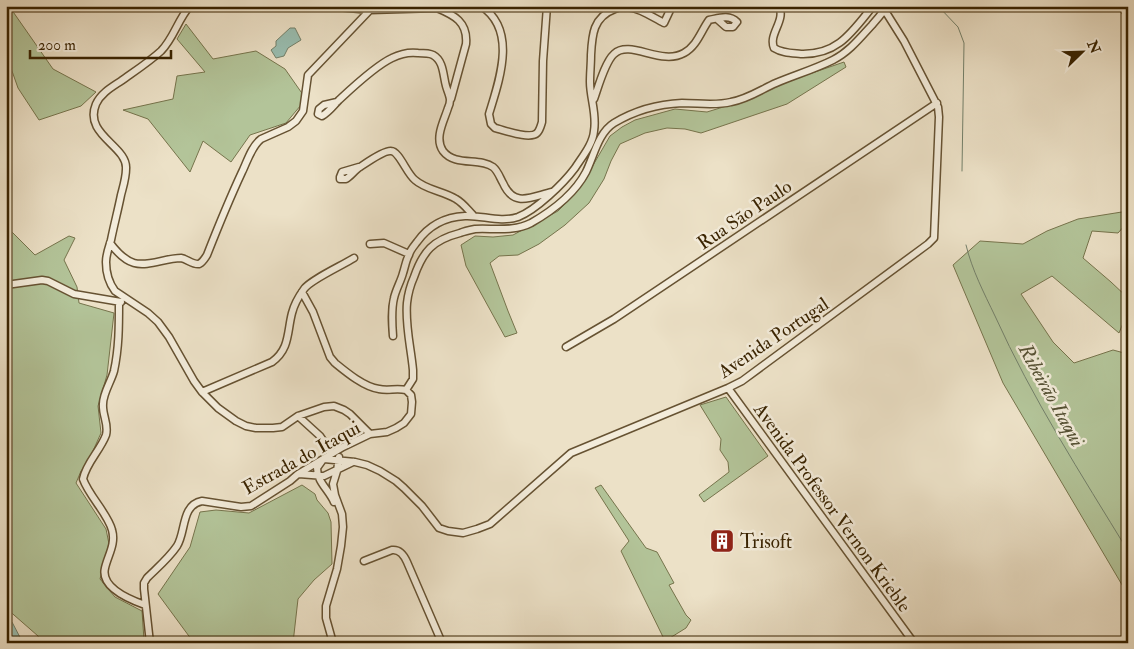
<svg xmlns="http://www.w3.org/2000/svg" width="1134" height="649" font-family="'IM FELL Double Pica',serif">
  <rect width="100%" height="100%" fill="#ece1c7"/>
  <filter id="stains"><feTurbulence type="fractalNoise" baseFrequency=".004" numOctaves="4"/><feColorMatrix values="0 0 0 0 .2 0 0 0 0 .09 0 0 0 0 .02 0 0 0 .5 -.17"/></filter>
  <radialGradient id="worn" r=".72"><stop offset=".6" stop-color="#630" stop-opacity="0"/><stop offset="1" stop-color="#630" stop-opacity=".3"/></radialGradient>
  <path fill="#b3c499" stroke="#76744c" d="M6,6H9L53,69L96,92L81,106L39,120L18,88L6,54Z
    M186,24L213,59L256,51L285,69L306,99L286,123L250,135L231,162L203,141L190,172L148,119L123,110L173,99L177,76L205,72L177,39Z
    M844,62L846,67L787,104L701,133L685,129L667,128L645,133L620,144L611,161L604,179L589,203L565,225L539,244L518,255L499,256L490,263L508,311L517,333L505,337L466,266L461,245L475,236L493,237L513,235L558,211L572,197L585,179L610,136L622,127L635,120L675,109L707,112L746,100L786,82Z
    M1128,211L1126,224L1118,233L1092,231L1083,258L1111,282L1128,298V311L1119,333L1052,276L1021,294L1053,342L1074,363L1113,350L1128,354V595L1003,383L953,265L980,241L1023,244L1047,231L1078,219Z
    M6,228L11,231L35,255L69,236L75,238L64,260L77,287L79,303L114,313L107,375L98,406L101,433L88,462L81,471L76,483L106,529L109,544L100,579L115,597L142,611L144,640L142,643H41L38,636L6,608Z
    M726,397L768,456L704,502L699,495L729,472L728,462L720,450L721,439L700,405Z
    M302,485L315,494L317,500L328,513L331,522L332,564L314,580L298,599L293,643H194L158,594L190,547L200,512L216,510L249,513Z
    M601,485L646,548L657,552L674,583L669,585L686,615L691,620L686,628L665,641L621,551L629,541L595,488Z"/>
  <path fill="#99beb1" stroke="#73806a" d="M290,28H295L301,40L288,48L284,56L276,58L271,50L276,46V41Z
    M6,619L12,622L23,643H6Z"/>
  <g fill="none" stroke-linecap="round" stroke-linejoin="round">
    <path stroke="#73806a" stroke-width="1" d="M938,6L958,27L964,43L962,171
      M966,245C972,270 984,293 995,316C1032,398 1081,474 1128,551"/>
    <defs>
      <path id="minor" d="M190,6C178,19 174,38 161,51C149,62 135,71 121,81C112,87 101,93 96,104C83,135 128,146 126,169C126,178 123,187 121,195C118,210 114,225 111,240C109,247 106,254 106,262C106,272 109,283 115,291L148,313L158,322L169,337L194,381L202,392L218,408L236,421L246,426L256,428H273L282,427L298,416L324,407L334,406L344,410L350,414L370,434
        M327,6L370,10L437,8L443,6
        M481,6C518,30 499,81 489,114L491,124L495,128C504,130 530,140 537,133C540,130 541,125 542,122L543,61L547,6
        M779,6C786,21 768,34 774,48C782,53 791,53 801,54C838,55 852,32 873,6
        M437,8C454,15 468,22 466,44L451,99
        M594,99C598,88 605,62 614,54C630,39 661,66 684,53C697,46 701,31 709,20C719,18 729,14 737,22L733,27H726L717,19
        M337,102L324,105L319,109L318,114L322,116C329,112 333,106 339,100C353,87 375,66 392,58C400,54 410,52 418,53C423,53 429,53 433,55C444,61 443,76 446,86C447,90 450,96 450,100C450,101 449,106 448,108C444,121 434,138 443,151C455,167 480,157 493,167C498,171 500,178 503,183C514,208 531,197 552,192
        M359,167L342,172L340,177V179H346C351,176 355,170 360,167C366,163 384,150 391,151C399,151 407,174 415,180C426,190 443,191 456,199C463,203 468,210 473,215
        M110,243C116,251 124,260 134,263C148,267 165,258 181,258C187,259 193,265 199,264C203,262 205,258 207,255C218,227 229,200 242,172C247,162 251,147 261,139L288,127L296,121L303,111L308,75L370,10
        M370,244L384,243L409,254
        M6,285L42,280L48,281L74,294L121,302
        M302,292L313,312L330,357L335,363C346,372 364,387 379,389C388,391 396,388 406,390
        M119,302C119,326 119,348 114,371C111,382 103,393 103,404C102,415 109,424 106,435C100,451 86,463 83,479C89,496 108,514 112,530C116,544 108,555 105,568C100,588 131,600 145,605
        M393,336C392,323 391,310 394,298C396,289 401,281 403,273C405,267 406,260 409,255C410,250 414,246 417,242C429,225 445,217 465,216C482,215 500,223 518,217C536,210 563,184 575,168C582,157 593,144 594,131C597,114 590,98 590,82C590,73 591,64 591,55C592,35 593,17 615,9C619,7 622,6 626,7C640,8 652,17 664,23L672,6
        M566,347L614,319L937,103
        M728,388L914,643
        M406,390L413,379V370C411,348 405,325 407,303C408,294 410,286 414,277C423,251 433,240 460,233C465,231 470,230 475,229C493,228 514,232 531,223C552,211 575,193 586,172C594,156 598,133 614,123C634,111 659,104 682,103C699,103 715,106 731,102C748,99 762,89 776,83C795,75 815,69 833,60C849,52 860,38 872,25C877,19 882,14 886,7
        M202,392L272,362C290,349 287,332 292,313C294,305 299,296 304,289C310,280 343,265 354,258
        M298,416L320,436L332,453
        M324,459L355,462L367,465L380,471L396,481L404,488L422,506L439,528L448,531L463,533L477,529L490,524L571,453L728,388L742,381L928,244L934,238L939,117L938,107L904,41L882,6
        M322,461L317,468C317,482 329,490 334,502
        M299,474L324,476L353,462
        M364,561L392,550C400,549 404,555 407,562L442,643
        M150,643L144,589V583L147,578C157,568 169,558 177,546C186,532 181,505 202,501L241,507L251,506L290,481L298,474L343,447L370,434L387,432L396,428L404,423L411,414L412,402L411,395L406,390
        M333,643L326,618V606L337,569L341,546L343,527L342,514L335,495L333,484L337,471L339,457"/>
      <path id="highway" d="M1124,6L1128,13"/>
    </defs>
    <use href="#minor" stroke="#665232" stroke-width="9"/>
    <use href="#highway" stroke="#392300" stroke-width="12"/>
    <use href="#minor" stroke="#f3ecdb" stroke-width="6"/>
    <use href="#highway" stroke="#e6c084" stroke-width="10"/>
  </g>
  <defs>
    <symbol id="building-square" viewBox="-11 -11 22 22"><rect x="-9" y="-9" width="18" height="18" rx="4" fill="#8f2418" stroke="#f3ecdb"/><path d="M-4-6H4V6H1V3H-1V6H-4ZM-2.5-4.3h1.7v1.8h-1.7ZM.8-4.3h1.7v1.8H.8ZM-2.5-1h1.7V.8h-1.7ZM.8-1h1.7V.8H.8Z" fill="#fff"/></symbol>
  </defs>
  <g fill-rule="evenodd">
    <use href="#building-square" x="708" y="527" width="28" height="28"/>
  </g>
  <g text-anchor="middle" stroke-width="5" stroke-linejoin="round" paint-order="stroke">
    <g font-size="19" fill="#392300" stroke="#f3ecdb">
      <text transform="translate(744 214) rotate(-34)" y="7">Rua São Paulo</text>
      <text transform="translate(773 337) rotate(-34)" y="7">Avenida Portugal</text>
      <text transform="translate(301 457) rotate(-29)" y="7">Estrada do Itaqui</text>
      <text transform="translate(833 507) rotate(54)" y="7">Avenida Professor Vernon Krieble</text>
    </g>
    <g font-size="19" fill="#392300" stroke="#f3ecdb" text-anchor="start">
      <text x="740" y="548">Trisoft</text>
    </g>
    <g font-size="20" font-style="italic" fill="#565235" stroke="#f3ecdb">
      <text transform="translate(1052 395) rotate(61)" y="7">Ribeirão Itaqui</text>
    </g>
  </g>
  <rect width="1134" height="649" fill="none" stroke="#ece1c7" stroke-width="25"/>
  <rect x="8" y="8" width="1119" height="634" fill="none" stroke="#392300" stroke-width="2.5"/>
  <rect x="12" y="12" width="1109" height="624" fill="none" stroke="#392300"/>
  <g transform="translate(1082 52) rotate(67)" stroke="#f3ecdb" stroke-width="4" paint-order="stroke">
  <path d="M0-4L9 19L0 12L-9 19Z" fill="#392300"/>
  <text y="-8" font-size="14" font-weight="bold" text-anchor="middle" fill="#392300">N</text>
  </g>
  <path d="M30 50v8h141v-8" fill="none" stroke="#392300" stroke-width="2.5"/>
  <text x="38" y="50" font-size="15" fill="#392300" stroke="#f3ecdb" stroke-width="4" paint-order="stroke">200 m</text>
  <rect width="100%" height="100%" filter="url(#stains)"/>
  <rect width="100%" height="100%" fill="url(#worn)"/>
</svg>
